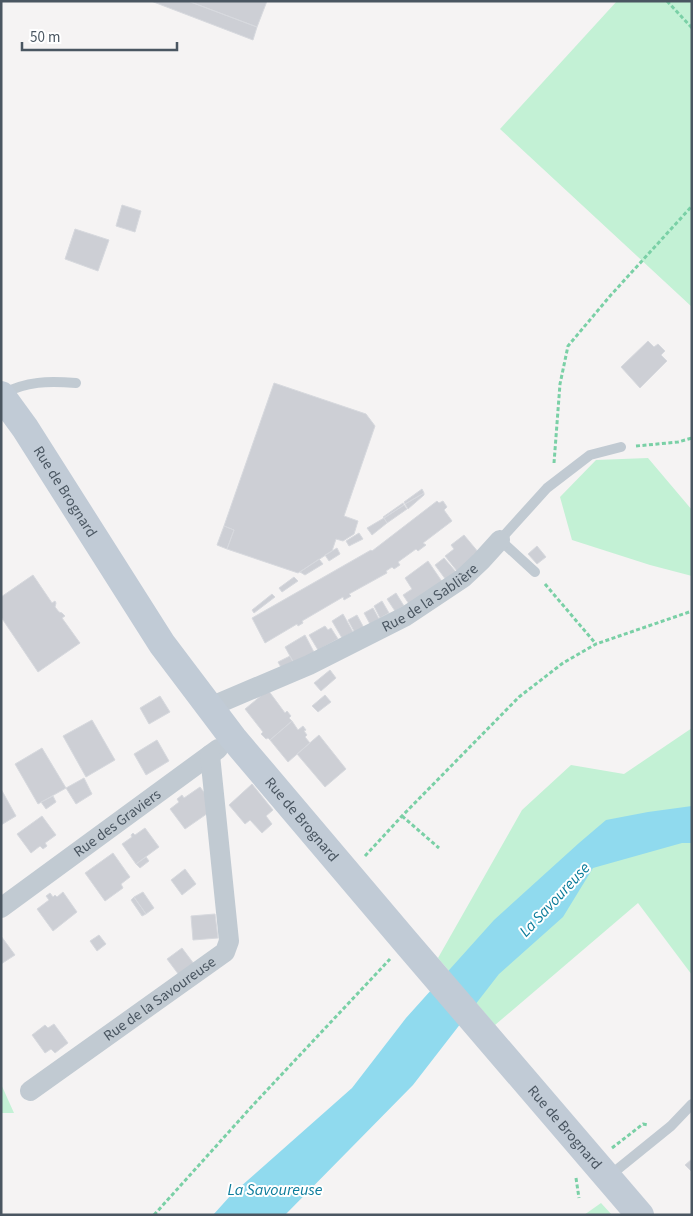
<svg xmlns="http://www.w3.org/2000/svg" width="693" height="1216" font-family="'Source Sans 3',sans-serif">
  <rect width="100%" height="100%" fill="#f5f3f3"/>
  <path fill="#c3f1d5" d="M617,1H692V307L500,129Z
    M648,458L692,510V576L650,565L572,540L560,497L596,460Z
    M692,728V975L638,903L495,1025L438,958L522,810L571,765L624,774Z
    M1,1084L14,1113H1Z
    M601,1203L612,1215H584Z"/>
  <path fill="#90daee" d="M692,806V843H682L593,868L563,917L499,974L413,1085L285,1215H213L231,1195L352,1088L406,1018L494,920L579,843L606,820L648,812Z"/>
  <path fill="#cdcfd5" stroke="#d7d9de" d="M151,1H188L257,27L253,40Z
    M188,1H267L257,27Z
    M122,205L141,211L135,232L116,226Z
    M75,229L109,240L98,271L65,259Z
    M648,341L654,347L658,344L665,351L661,355L667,361L640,388L621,367Z
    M274,383L366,414L375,426L344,516L358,521L354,534L343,541L336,539L332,551L298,573L227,549L234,530L224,526Z
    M422,489L424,493L405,504L404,502Z
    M424,493V495L408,509L405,504Z
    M437,501L439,503L443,501L447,507L444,510L452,521L423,543L426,545L418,551L416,549L398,562L400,565L394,569L392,567L386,571L387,573L349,594L351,596L344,600L343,597L302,621L303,623L298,626L297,624L265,643L252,618L371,550L372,551Z
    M403,503L404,505L384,518L383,517Z
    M404,505L407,509L387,523L384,518Z
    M384,518L387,523L372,535L367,528Z
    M224,526L234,530L227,549L217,545Z
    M359,533L363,539L349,546L346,541Z
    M464,535L479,553L457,571L445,556L454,549L451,545Z
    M537,546L546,557L537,564L528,554Z
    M337,548L340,554L329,561L325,555Z
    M444,558L456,572L446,580L435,565Z
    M319,559L323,564L305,575L300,572Z
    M428,561L443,583L409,604L403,595L412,589L405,578Z
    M33,575L52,603L55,601L56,603L55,607L59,612L62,613L65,616L62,618L80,643L38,672L1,617V597Z
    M294,577L298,581L282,592L279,588Z
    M396,593L404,606L395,611L387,599Z
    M272,594L275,597L254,613L252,610Z
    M382,601L389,613L380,618L374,606Z
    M373,608L379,619L370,624L364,613Z
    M343,614L353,632L342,638L332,621Z
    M357,615L364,628L355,633L348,620Z
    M325,626L328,630L331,628L338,639L318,650L309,635Z
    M305,635L315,654L295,665L285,647Z
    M290,656L294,664L282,669L278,662Z
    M330,670L336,678L321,691L314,683Z
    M268,690L285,713L287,711L291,716L289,718L292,721L270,740L268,738L266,739L261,734L263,732L245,709Z
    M325,695L331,702L318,712L312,706Z
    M160,696L170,712L149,724L140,708Z
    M92,720L115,760L86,777L63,736Z
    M292,721L298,730L303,726L306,730L304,731L307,735L305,737L310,743L288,762L270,740Z
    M319,735L346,769L325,787L297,754Z
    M157,740L169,761L146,775L134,754Z
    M42,748L66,788L38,804L15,764Z
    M84,778L92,794L76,804L66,788Z
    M252,784L273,810L266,816L272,824L262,833L250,820L245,824L229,805Z
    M200,787L206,795L208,813L185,829L170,809L179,802L177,799L182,795L184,798Z
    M1,789L16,816L1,825Z
    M53,796L56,802L46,809L41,802Z
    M42,816L56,835L45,843L47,846L43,849L40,846L31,853L17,834Z
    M145,828L159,847L136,864L122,844L132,837L131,835L133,833L135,835Z
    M113,853L130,877L121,884L123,888L105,901L85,873Z
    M146,857L149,861L140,868L136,864Z
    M185,869L196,884L182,895L171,880Z
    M63,892L77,912L53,931L37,909L49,900L46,896L50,893L53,897L55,895L57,897Z
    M143,892L154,908L146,914L134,897Z
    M134,897L146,914L142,916L131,900Z
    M215,914L218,938L193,940L191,916Z
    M99,935L106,944L97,951L90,941Z
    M1,936L15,955L1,964Z
    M182,948L194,964L179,975L167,959Z
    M54,1024L68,1043L55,1053L51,1049L45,1053L32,1035L45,1025L48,1028Z
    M692,1159V1172L685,1165Z"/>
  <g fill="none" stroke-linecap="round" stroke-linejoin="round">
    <path stroke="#7ad0a6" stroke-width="3" stroke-dasharray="4 2.5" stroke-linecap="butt" d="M667,1L692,28
      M636,446L678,442L692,438
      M554,463L560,384L568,346L610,296L692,206
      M545,584L596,644
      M402,816L439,848
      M365,856L402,816L519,697L563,663L596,644L692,611
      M612,1148L643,1124L648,1125
      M576,1178L579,1198
      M154,1215L254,1104L390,959"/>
    <path stroke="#c1cad2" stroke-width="10" d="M2,394C27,381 48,381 76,383
      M535,572L500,540L547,488L590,455L621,447
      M608,1177L671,1126L692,1104"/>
    <g stroke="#c1cad2" stroke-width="20">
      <path id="s1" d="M210,707L309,665L406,616L463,578L481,561L500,540"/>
      <path id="s2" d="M1,908L218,749"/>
      <path id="s3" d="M30,1091L225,952L229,941L210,755"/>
    </g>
    <path stroke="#c1cbd6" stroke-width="28" id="s4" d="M1,395L25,428L162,644L233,738L405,941L640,1215"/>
  </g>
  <g text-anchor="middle" stroke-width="4" stroke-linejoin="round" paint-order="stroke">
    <g font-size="15" fill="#4a5661" stroke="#fff">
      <text dy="5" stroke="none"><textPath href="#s4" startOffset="116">Rue de Brognard</textPath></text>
      <text dy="5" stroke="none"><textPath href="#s1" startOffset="246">Rue de la Sablière</textPath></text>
      <text dy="5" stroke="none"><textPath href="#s4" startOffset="521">Rue de Brognard</textPath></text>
      <text dy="5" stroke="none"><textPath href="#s2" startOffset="144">Rue des Graviers</textPath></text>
      <text dy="5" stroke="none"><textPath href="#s3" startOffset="159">Rue de la Savoureuse</textPath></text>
      <text dy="5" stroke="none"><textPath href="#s4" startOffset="926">Rue de Brognard</textPath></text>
    </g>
    <g font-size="16" font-style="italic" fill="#0c7c9b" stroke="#fff">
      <text transform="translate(554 899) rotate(-47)" y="6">La Savoureuse</text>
      <text x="275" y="1195">La Savoureuse</text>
    </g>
  </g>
  <rect width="693" height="1216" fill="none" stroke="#4a5661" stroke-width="5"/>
  <path d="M22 42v8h155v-8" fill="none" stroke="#4a5661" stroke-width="2.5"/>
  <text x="30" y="42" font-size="15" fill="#4a5661" stroke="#ffffff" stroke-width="4" paint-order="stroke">50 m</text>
</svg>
